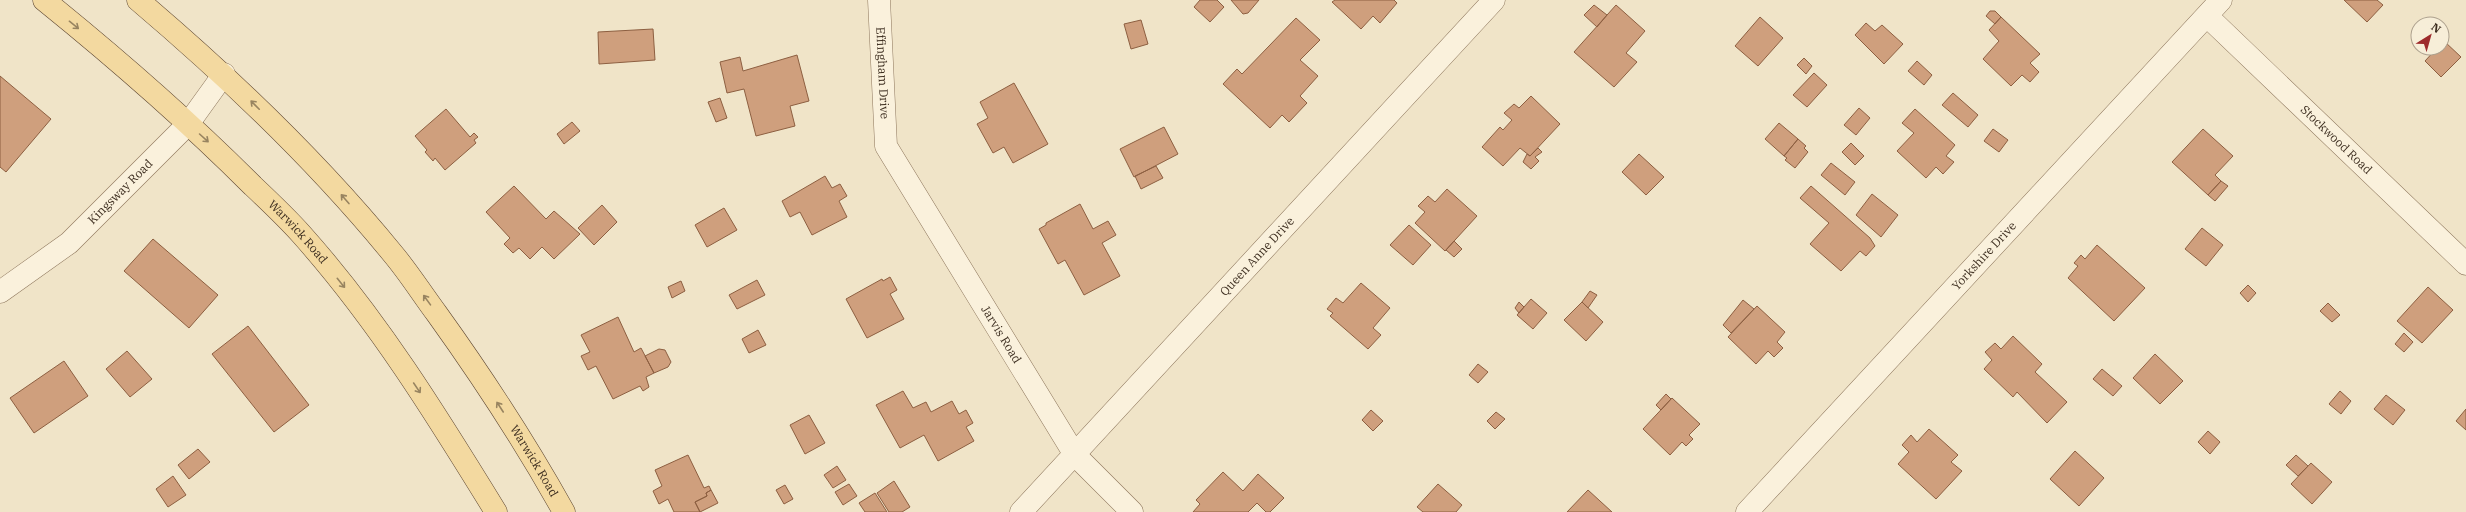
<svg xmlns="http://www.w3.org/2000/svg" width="2466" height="512" font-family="'IBM Plex Serif',serif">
  <rect width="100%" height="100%" fill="#f0e4c8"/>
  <path fill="#cf9f7d" stroke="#8d5f41" d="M1200,0H1217L1224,7L1210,22L1194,7Z
    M1231,0H1259L1248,13L1243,14Z
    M1335,0H1394L1397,3L1380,23L1373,16L1361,29L1332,2Z
    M2344,0H2377L2383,5L2367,22Z
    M1594,5L1607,15L1597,27L1584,15Z
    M1616,5L1645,31L1626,53L1637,62L1614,87L1574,52Z
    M1990,11H1995L2001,17L1995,24L1986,16Z
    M1760,17L1783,38L1758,66L1735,46Z
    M2001,17L2040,54L2030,63L2039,72L2030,82L2022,75L2011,86L1983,59L1999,41L1989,30Z
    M1296,18L1320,40L1300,60L1318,76L1300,96L1307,103L1289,122L1282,115L1270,128L1223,84L1237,69L1242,74Z
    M1141,20L1148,44L1131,49L1124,24Z
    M1866,23L1875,31L1882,25L1903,44L1884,64L1855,35Z
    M653,29L655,60L599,64L598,32Z
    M2444,41L2461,57L2441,77L2425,61L2437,48H2442Z
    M797,55L809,101L790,106L795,126L756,136L744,89L727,93L720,62L740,57L743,71Z
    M1804,58L1812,66L1806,74L1797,65Z
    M1917,61L1932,75L1924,85L1908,71Z
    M1814,73L1827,85L1807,107L1793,95Z
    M0,76L51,119L6,172L0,167Z
    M1014,83L1048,144L1013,163L1004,147L993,153L977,124L988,118L980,102Z
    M1953,93L1978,115L1968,127L1942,105Z
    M1531,96L1560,124L1530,156L1520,148L1503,166L1482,147L1500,127L1503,130L1512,120L1504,113L1514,104L1519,108Z
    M720,98L727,118L716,122L708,102Z
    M1859,108L1870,118L1856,135L1844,125Z
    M446,109L470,137L474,133L478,137L474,140L476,143L445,170L435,158L433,161L425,152L427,150L415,136Z
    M1915,109L1955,145L1946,156L1954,162L1943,174L1936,167L1926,178L1897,151L1914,133L1902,123Z
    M572,122L580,131L564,144L557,134Z
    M1779,123L1798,139L1784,156L1765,139Z
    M1164,127L1178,154L1134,177L1120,149Z
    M1993,129L2008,140L1999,152L1984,141Z
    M2203,129L2233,156L2215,175L2221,181L2208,195L2172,162Z
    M1798,139L1806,146L1804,148L1808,152L1795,168L1785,160L1787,158L1784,156Z
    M1851,143L1864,156L1855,165L1842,152Z
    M1538,148L1542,152L1535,157L1539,161L1531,169L1523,162L1527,154L1530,156Z
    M1639,154L1664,177L1646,195L1622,172Z
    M1831,163L1855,182L1845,195L1821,175Z
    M1156,166L1163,178L1141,189L1135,176Z
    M825,176L832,188L840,184L847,196L839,201L847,217L812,235L800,212L790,217L782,201Z
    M2221,181L2228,186L2215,201L2208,195Z
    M514,186L546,219L554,211L580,234L554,259L542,247L530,259L519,248L513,253L504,244L510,238L486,212Z
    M1811,186L1870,238L1875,246L1866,256L1860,251L1841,271L1810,244L1829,223L1800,198Z
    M1447,189L1477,216L1445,251L1415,223L1425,212L1418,206L1428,196L1435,202Z
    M1872,194L1898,215L1881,237L1856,215Z
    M1080,204L1093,229L1108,221L1116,235L1102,243L1120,276L1084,295L1065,260L1058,264L1039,229L1046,225V223Z
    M602,205L617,222L594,245L578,228Z
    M724,208L737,230L707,247L695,225Z
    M1409,225L1431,245L1413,265L1390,245Z
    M2202,228L2223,245L2206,266L2185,249Z
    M153,239L218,295L189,328L124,271Z
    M1454,241L1462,249L1454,257L1446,250Z
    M2097,245L2145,288L2114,321L2068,278L2078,266L2074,263L2081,255L2085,259Z
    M890,277L897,290L890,294L904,319L867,338L846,299L882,279L883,281Z
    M757,280L765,295L737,309L729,295Z
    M681,281L685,291L672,298L668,287Z
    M1361,283L1390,308L1373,328L1381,335L1368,349L1330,316L1333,313L1327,309L1336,298L1343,303Z
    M2248,285L2256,293L2248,302L2240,293Z
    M2428,287L2453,310L2422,343L2397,321Z
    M1590,291L1597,295L1588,308L1582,302Z
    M1531,299L1547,313L1533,329L1517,315Z
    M1743,300L1754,309L1731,333L1723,325Z
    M1519,302L1524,307L1519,313L1515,308Z
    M1582,302L1603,322L1586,341L1564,320Z
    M2328,303L2340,315L2332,322L2320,311Z
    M1757,306L1785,332L1777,342L1783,348L1774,357L1768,351L1756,364L1728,337Z
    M618,317L634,352L641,348L654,373L646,377L649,387L643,391L640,386L613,399L596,366L588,370L581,356L590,352L581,335Z
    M248,326L309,405L274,432L212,354Z
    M758,330L766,345L749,353L742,339Z
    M2404,333L2413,342L2404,352L2395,344Z
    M2013,336L2042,364L2035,372L2067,402L2047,423L2017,392L2013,397L1984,369L1992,360L1985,352L1995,343L2001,349Z
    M659,349L665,350L671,362L668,367L654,373L645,356Z
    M127,351L152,379L130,397L106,369Z
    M2155,354L2183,381L2160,404L2133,378Z
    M64,361L88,396L34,433L10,398Z
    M1478,364L1488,372L1478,383L1469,375Z
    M2102,369L2122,386L2113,396L2093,379Z
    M903,391L913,408L926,402L931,412L952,401L959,414L966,410L973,423L966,427L974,441L938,461L924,435L900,448L876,405Z
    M2340,391L2351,401L2341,414L2329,404Z
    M1666,394L1671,399L1661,410L1656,405Z
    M2386,395L2405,410L2393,425L2374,409Z
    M1672,398L1700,424L1689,435L1693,439L1686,446L1682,442L1670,455L1643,429Z
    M2466,409V430L2456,421Z
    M1371,410L1383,421L1373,431L1362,420Z
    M1496,412L1505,419L1495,429L1487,421Z
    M809,415L825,443L805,454L790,425Z
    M1929,429L1958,455L1951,462L1962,471L1936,499L1898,464L1909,452L1902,445L1911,435L1917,442Z
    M2208,431L2220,442L2210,454L2198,442Z
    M198,449L210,462L189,479L178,465Z
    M2075,451L2104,478L2079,506L2050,479Z
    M688,455L704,488L709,486L711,490L706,493L707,496L695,502L700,512H674L668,499L659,504L653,491L662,486L655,470Z
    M2296,455L2308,466L2298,476L2286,465Z
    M2311,463L2332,482L2312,504L2291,484Z
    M837,466L846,480L833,488L824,475Z
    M1223,472L1243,491L1258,474L1284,498L1270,512H1266L1257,503L1248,512H1193L1200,504L1196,500Z
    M173,476L186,495L168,507L156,489Z
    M894,481L910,507L902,512H889L877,493Z
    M849,484L857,496L843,505L835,492Z
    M1438,484L1462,505L1456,512H1423L1417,507Z
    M785,485L793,499L784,504L776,490Z
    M711,490L718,503L700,512L695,502L707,496L706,493Z
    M1588,490L1612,512H1567Z
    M875,493L887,512H865L859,503Z"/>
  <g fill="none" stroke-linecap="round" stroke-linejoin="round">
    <defs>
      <g id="minor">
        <path id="s1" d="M879,0L886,146L1075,455L1132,512"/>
        <path id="s2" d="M2207,16L2466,264"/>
        <path id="s3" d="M0,292L69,243L188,124L224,74"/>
        <path id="s4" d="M1021,512L1494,0"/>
        <path id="s5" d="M1747,512L2221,0"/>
      </g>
      <g id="major">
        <path id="s6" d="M44,0C117,59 187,120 253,186C270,202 287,218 302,235C377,319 437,416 496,512"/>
        <path id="s7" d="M138,0C230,78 317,161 393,254C409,273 422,294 437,314C483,378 526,444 564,512"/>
      </g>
    </defs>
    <use href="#minor" stroke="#8d765c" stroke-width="23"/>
    <use href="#major" stroke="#5b4430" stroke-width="23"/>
    <use href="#minor" stroke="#faf1dc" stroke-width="22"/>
    <use href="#major" stroke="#f3d9a0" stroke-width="22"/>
  </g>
  <defs><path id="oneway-shaft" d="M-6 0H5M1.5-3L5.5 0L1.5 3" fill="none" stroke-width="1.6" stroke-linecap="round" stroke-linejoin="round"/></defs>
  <g stroke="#988460">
    <use href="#oneway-shaft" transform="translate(74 25) rotate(39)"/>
    <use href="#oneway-shaft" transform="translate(255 105) rotate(-135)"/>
    <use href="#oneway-shaft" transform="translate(204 138) rotate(42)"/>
    <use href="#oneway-shaft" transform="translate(345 199) rotate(-131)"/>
    <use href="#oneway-shaft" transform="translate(341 283) rotate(51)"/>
    <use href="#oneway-shaft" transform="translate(427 300) rotate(-126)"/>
    <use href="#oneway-shaft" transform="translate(417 388) rotate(56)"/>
    <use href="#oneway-shaft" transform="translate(500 407) rotate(-123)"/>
  </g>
  <g text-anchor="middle" stroke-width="3" stroke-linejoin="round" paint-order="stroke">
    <g font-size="12" fill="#3d2e20" stroke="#f7eed8">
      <text dy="4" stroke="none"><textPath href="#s1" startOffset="73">Effingham Drive</textPath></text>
      <text dy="4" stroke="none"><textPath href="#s2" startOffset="179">Stockwood Road</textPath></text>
      <text dy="4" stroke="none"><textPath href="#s3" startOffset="157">Kingsway Road</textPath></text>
      <text dy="4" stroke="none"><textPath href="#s6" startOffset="344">Warwick Road</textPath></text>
      <text dy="4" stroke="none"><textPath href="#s5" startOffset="349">Yorkshire Drive</textPath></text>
      <text dy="4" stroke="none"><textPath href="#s4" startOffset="348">Queen Anne Drive</textPath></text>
      <text dy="4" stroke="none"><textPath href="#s1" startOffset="367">Jarvis Road</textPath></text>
      <text dy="4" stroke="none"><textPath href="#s7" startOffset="611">Warwick Road</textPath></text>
    </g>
  </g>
  <g transform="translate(2430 36) rotate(37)"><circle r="19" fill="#f7eed8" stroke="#ada18e"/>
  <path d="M0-3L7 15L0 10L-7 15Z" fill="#9e2a2b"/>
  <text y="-6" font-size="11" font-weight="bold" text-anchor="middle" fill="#3d2e20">N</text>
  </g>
</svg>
